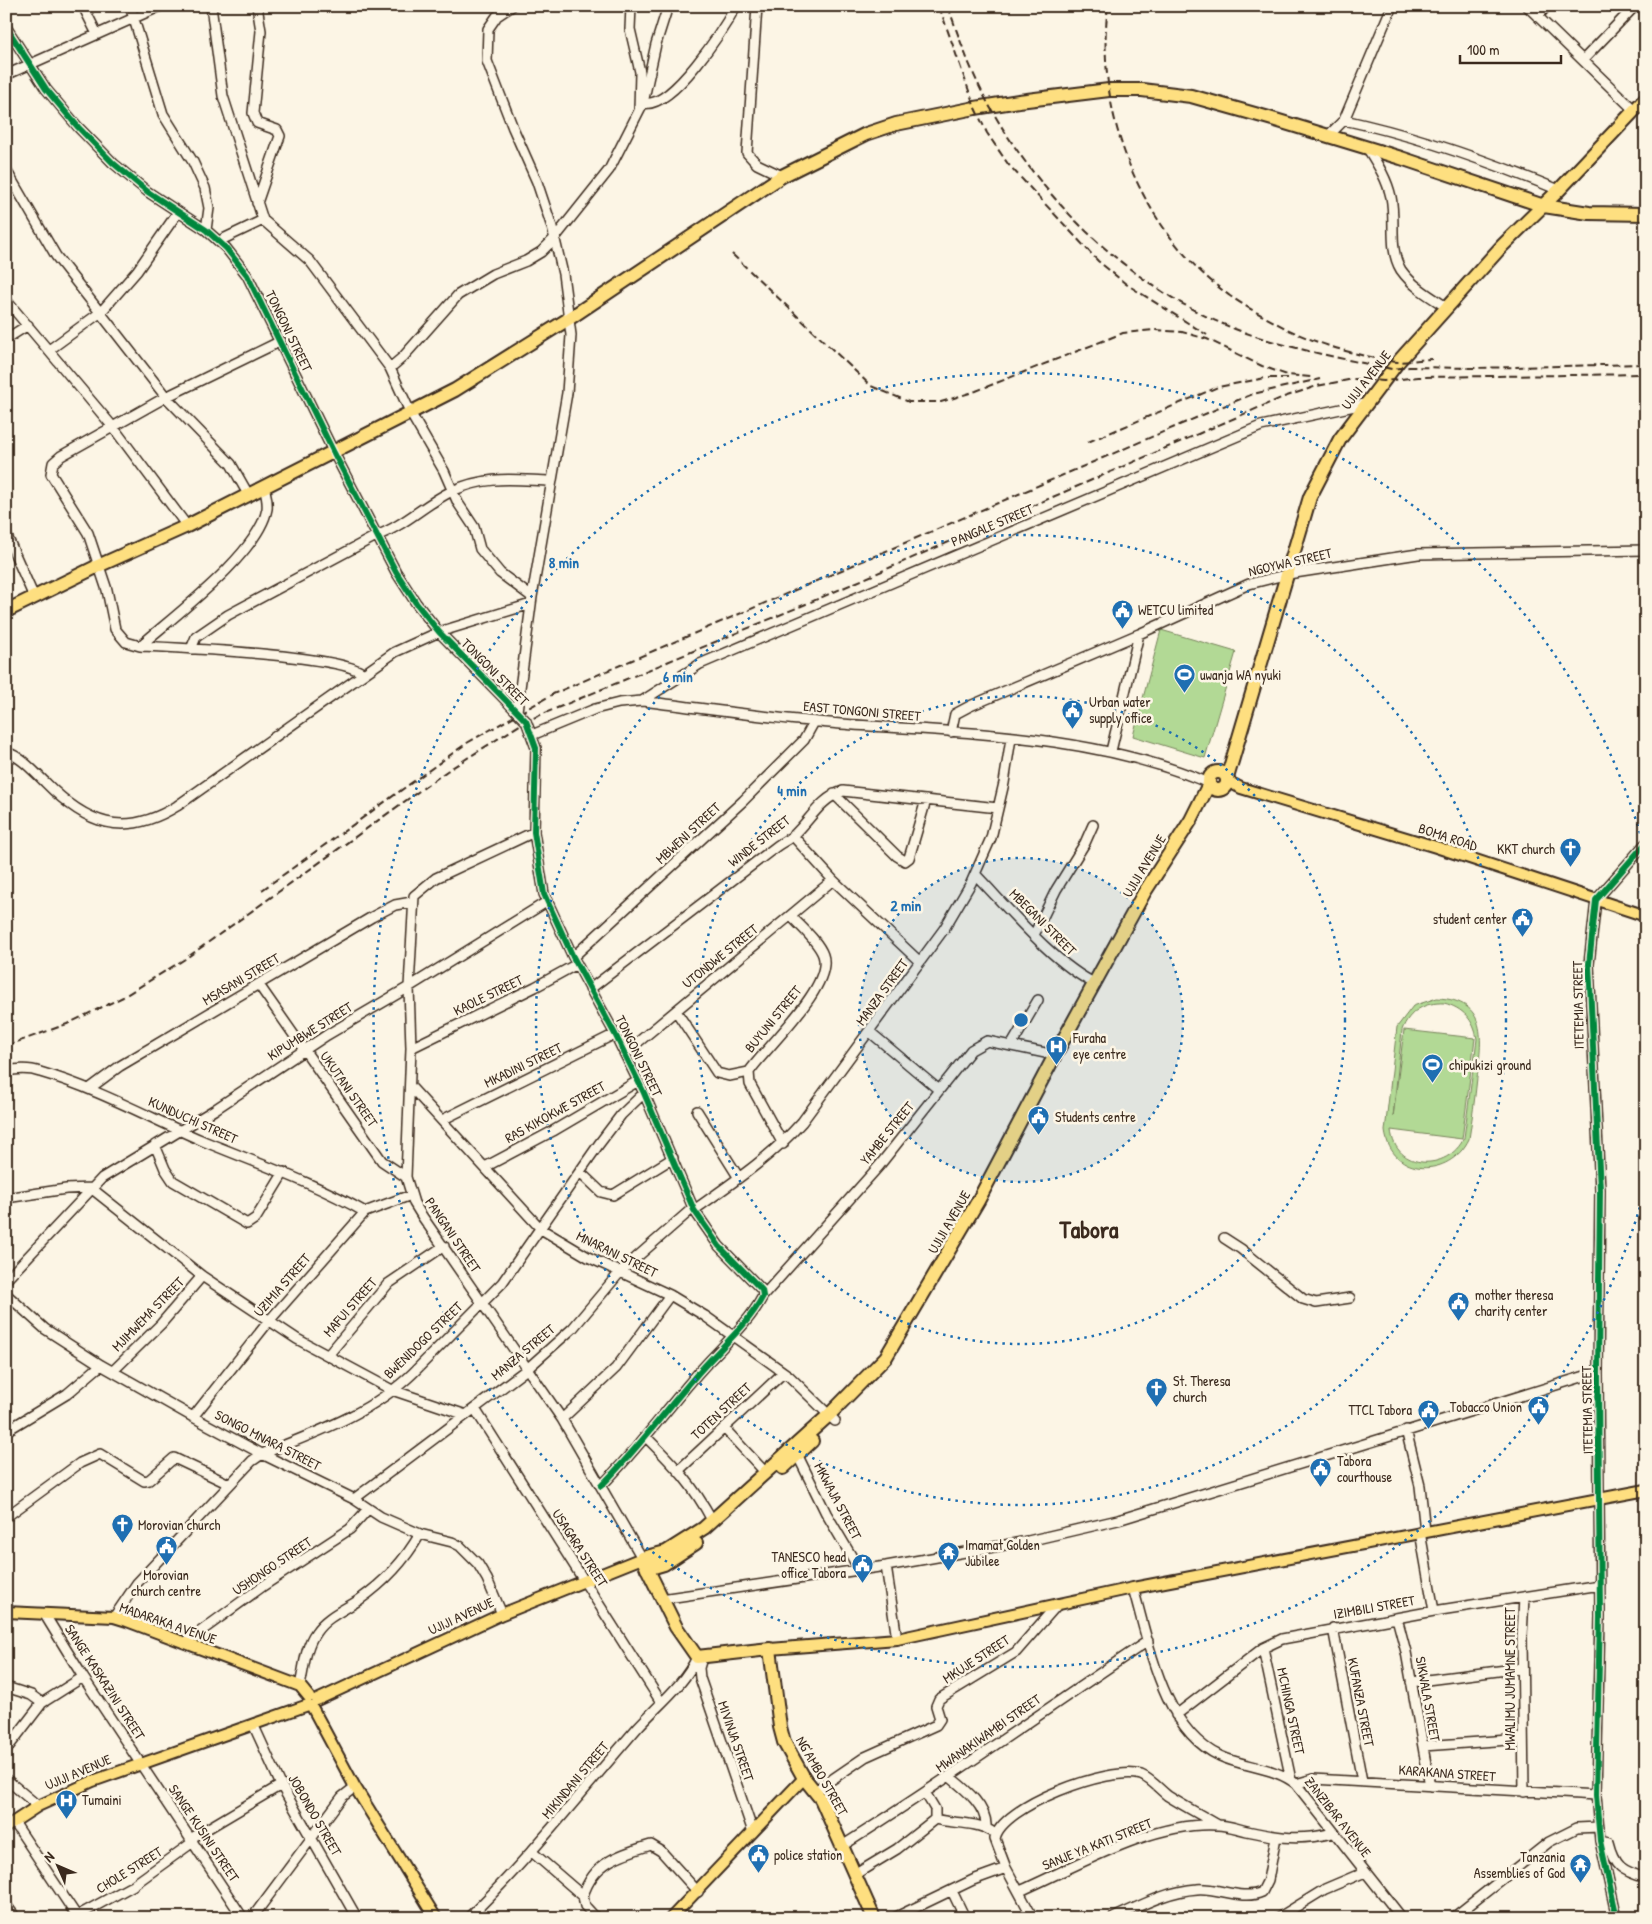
<svg xmlns="http://www.w3.org/2000/svg" width="1652" height="1924" font-family="'Patrick Hand',sans-serif">
  <rect width="100%" height="100%" fill="#fcf5e5"/>
  <filter id="ink" filterUnits="userSpaceOnUse"><feTurbulence type="fractalNoise" baseFrequency=".02" numOctaves="2"/><feDisplacementMap in="SourceGraphic" scale="10" xChannelSelector="R" yChannelSelector="G"/><feConvolveMatrix kernelMatrix="1 2 1 2 8 2 1 2 1" color-interpolation-filters="sRGB"/></filter>
  <g filter="url(#ink)">
    <path fill="#b2d995" stroke="#76825a" fill-rule="evenodd" d="M1161,630L1236,652L1205,758L1133,736Z
      M1437,998C1489,1000 1482,1040 1477,1078C1475,1098 1472,1119 1469,1139C1450,1179 1391,1178 1385,1131L1397,1027L1413,1006ZM1444,1003C1463,1008 1474,1020 1477,1039L1464,1138C1448,1172 1395,1171 1391,1130L1462,1139L1475,1038L1404,1030L1393,1117L1402,1030C1409,1011 1425,1002 1444,1003Z"/>
    <g fill="none" stroke-linecap="round" stroke-linejoin="round">
      <defs>
        <path id="minor" d="M83,6L97,34
          M130,6L163,114L193,162L205,188L209,208L206,230
          M211,6L223,96L263,220L310,261L390,368L411,414L444,471L458,503L474,527L480,549L500,573L532,597
          M257,6L261,31L253,113L257,123L277,130L280,136L257,203
          M512,6L497,16L488,29L487,61L513,128L537,182L552,227L563,274L571,335L567,393L532,597L517,711
          M631,6L630,29L640,72L639,109
          M757,6L747,153L757,164L782,176
          M1527,6L1634,110
          M1538,16L1547,6
          M6,27L46,89L78,127L113,163L148,192L206,230L226,248L247,275L334,453L396,572L416,603L439,632L526,721L536,748L534,832L544,894L573,957L615,1034L644,1093L694,1210L719,1246L762,1290L763,1296C747,1327 716,1351 694,1378C663,1414 635,1452 601,1486
          M1583,60L1635,6
          M6,75L161,6
          M643,103C672,110 724,28 736,6
          M1344,120C1418,136 1489,161 1559,190
          M1328,136L1344,120L1392,6
          M1368,149C1378,165 1387,179 1391,197C1396,220 1388,249 1401,270C1413,287 1431,297 1448,308
          M6,170L56,256L166,397L231,464L248,494
          M219,241L263,220
          M6,300L113,427L187,526
          M6,339L28,325
          M281,341L166,397L61,456L53,463L51,474L88,533L107,590L115,629L126,642L140,646C179,648 339,655 362,673
          M49,350L101,312L137,271L178,212
          M390,368L403,357L458,295L493,274L526,261L541,252L554,239L609,170L643,103L656,44L668,6
          M6,534L34,597
          M140,646C174,616 259,553 267,509C268,501 266,494 264,487
          M191,649L196,637L228,615L376,536C404,526 425,504 452,491C487,475 515,480 551,481
          M642,701L700,664L1261,426L1364,404
          M951,732L955,714L970,706L1139,634L1249,584L1288,574L1418,554L1646,550
          M532,735L595,709L619,703L642,701C708,709 774,719 841,724C964,733 1093,734 1209,783
          M1111,751L1139,634
          M6,752C22,757 33,771 45,782C86,824 124,839 177,806L395,652L439,632L531,604
          M834,794L897,856L905,861L909,858L926,800
          M534,832L436,878L414,896L409,987L411,1048L406,1177L414,1203L422,1216L562,1419L642,1558
          M793,836L833,880L920,962
          M975,874C1008,908 1054,964 1096,984
          M1034,935L1056,890L1085,843L1093,825
          M573,957L743,801L804,740L814,722
          M259,985L382,1161L406,1177
          M590,989L777,846C783,842 789,839 794,835C811,819 820,799 843,791L998,808
          M676,1011L717,1073L729,1076L749,1072
          M870,1032L939,1090
          M1011,1046L1038,1000
          M411,1048L535,987L577,964
          M625,1053L833,880
          M6,1071C17,1069 29,1068 40,1072C96,1088 148,1117 201,1140C256,1163 313,1182 365,1212
          M410,1086L541,1229L588,1257L670,1295L705,1316L789,1376L835,1421
          M89,1089L120,1066L372,917L395,905L412,902
          M697,1111L739,1178
          M442,1120L615,1034
          M783,1144L750,1084L749,1072C766,1047 834,986 823,955C818,941 801,927 791,916
          M155,1145L165,1169L173,1181L247,1224L256,1218L284,1172
          M485,1167L553,1131L638,1081
          M580,1172L601,1192L613,1195L673,1158
          M6,1198L66,1189L91,1188L202,1276L297,1339L392,1390L466,1415
          M694,1210C732,1183 771,1157 802,1122L944,929L971,883L991,838L1004,783L1011,738
          M1224,1238L1241,1249L1303,1299L1316,1303L1350,1298
          M6,1280L102,1178L214,1110L327,1035L409,987L548,901
          M6,1294L45,1329L101,1365L193,1417L262,1454L354,1499L381,1517L420,1534L452,1542L460,1546L478,1564L487,1579L502,1614
          M763,1296L879,1166L971,1050L987,1041L1055,1055
          M329,1354L388,1284L444,1246
          M113,1371L161,1324L202,1276
          M475,1409L661,1702
          M193,1417L269,1321L365,1212L411,1195
          M562,1419L616,1368L670,1295
          M724,1428L765,1472
          M1406,1430L1420,1486L1425,1531
          M6,1431L67,1394L101,1365
          M646,1437C675,1466 692,1483 712,1520
          M795,1450L826,1513L859,1569
          M679,1470L783,1373
          M354,1499L527,1369L573,1328L621,1271L693,1208
          M6,1517L80,1463L100,1454L144,1481L149,1480L174,1458L229,1484
          M1420,1532L1434,1611
          M886,1566L897,1639
          M1133,1588C1149,1643 1163,1730 1220,1756C1243,1767 1276,1767 1296,1784L1402,1918
          M661,1599L886,1566L1028,1541L1118,1520L1598,1372
          M45,1615L83,1677L243,1918
          M114,1617L137,1583L252,1461L262,1454C315,1433 372,1413 413,1373L502,1283L599,1144L621,1115L644,1093
          M1397,1618L1406,1652L1430,1786
          M1333,1628L1362,1781
          M186,1642L263,1586L350,1529L368,1509
          M1263,1648L1291,1780
          M702,1658L699,1668L700,1678L753,1832
          M1411,1682L1522,1668
          M300,1686C304,1668 305,1647 316,1632C326,1617 344,1610 359,1600C385,1582 404,1562 420,1534
          M6,1687L31,1695L42,1703
          M1176,1715L1263,1648L1282,1639L1434,1611L1600,1585
          M253,1724L281,1785L357,1918
          M1423,1746L1523,1739
          M6,1750L42,1703L83,1677
          M950,1777C965,1789 988,1807 986,1828
          M6,1779L38,1806
          M1296,1784L1313,1779L1596,1795
          M815,1791L865,1757L936,1725L940,1719L936,1706L939,1699L1016,1652L1057,1605
          M1524,1792L1522,1637L1524,1597
          M935,1819C953,1824 975,1821 991,1831
          M14,1822L78,1918
          M190,1839L281,1785
          M1600,1841L1609,1843C1615,1867 1622,1871 1646,1878
          M842,1846C946,1781 1046,1709 1148,1641
          M532,1852L583,1896L585,1906L596,1918
          M854,1875L897,1849L935,1819V1809L926,1794
          M952,1891L965,1918
          M1020,1891C1079,1865 1153,1821 1217,1825C1227,1825 1238,1829 1247,1831C1280,1838 1300,1841 1333,1833
          M583,1896C593,1862 621,1854 651,1845L661,1851L698,1892
          M6,1905L16,1918
          M77,1916L132,1886L193,1842
          M252,1918L342,1797L355,1787
          M468,1918C530,1858 582,1791 638,1727C658,1705 685,1684 697,1657
          M894,1918L973,1880L1006,1868
          M1033,1918L1006,1868L995,1839C1000,1806 1111,1765 1141,1775C1151,1779 1159,1789 1168,1796C1184,1806 1201,1815 1218,1825
          M1113,1918C1140,1906 1167,1891 1197,1889C1217,1887 1243,1901 1262,1892L1268,1880L1276,1837
          M1278,1918L1325,1889L1365,1872
          M1453,1918L1549,1842L1577,1828L1599,1827
          M1617,1918L1600,1841L1596,1795L1600,1616L1598,1372L1600,1190L1589,964L1596,900L1646,843"/>
        <path id="major" d="M1227,781L1241,788L1436,847L1646,916
          M6,1612L114,1617L127,1621L300,1686L309,1697
          M770,1649L897,1639L1133,1588L1646,1490
          M317,1700L502,1614L642,1558
          M312,1707L355,1787L436,1918
          M6,1827L38,1806L93,1781L308,1705
          M671,1918L804,1778"/>
        <path id="highway" d="M6,611L98,566L187,526L455,390L570,318L782,176L866,134L896,124L975,108L1019,101L1109,90H1142L1191,96L1269,118L1401,158L1544,206L1589,213L1646,214
          M1209 781a9 9 0 1 1 18 0a9 9 0 1 1-18 0Z
          M1227,778L1310,497L1340,439L1398,362L1502,246L1559,190L1646,98
          M783,1468L812,1441
          M647,1569L664,1564L696,1543
          M874,1918L821,1799L804,1778L784,1742L780,1727L770,1649L697,1657L676,1627L642,1558L666,1552L704,1528L829,1415L886,1357L978,1201L1055,1055L1144,893L1191,820L1209,784"/>
      </defs>
      <use href="#minor" stroke="#3b2a1e" stroke-width="12"/>
      <use href="#major" stroke="#3b2a1e" stroke-width="14"/>
      <use href="#highway" stroke="#3b2a1e" stroke-width="16"/>
      <use href="#minor" stroke="#fcf5e5" stroke-width="9"/>
      <use href="#major" stroke="#fedf80" stroke-width="10"/>
      <use href="#highway" stroke="#fedf80" stroke-width="12"/>
      <path stroke="#3b2a1e" stroke-width="2" stroke-dasharray="8 4" stroke-linecap="butt" d="M939,6L975,108L987,133L1008,164L1098,261L1126,284L1207,335
        M948,6C960,41 972,75 990,107C1043,202 1133,289 1235,329C1286,348 1339,358 1392,369L1409,367L1474,368L1646,364
        M1108,6C1094,114 1141,231 1230,296C1249,309 1269,319 1289,330C1317,343 1345,352 1375,358C1382,359 1391,362 1398,362C1409,362 1420,359 1432,359
        M732,254L871,386L909,402H941L976,391L1123,333L1155,330L1182,332L1207,339L1262,366L1287,375L1311,377
        M1088,442L1218,387L1265,378H1287
        M262,890L467,743L553,694L1233,402L1253,394L1320,379
        M6,1046L67,1024L123,997L185,959L447,771L526,721L806,604L1281,398L1317,386L1353,379L1384,381L1418,377L1646,374"/>
      <defs>
        <path id="cycleway" d="M6,27L46,89L78,127L113,163L148,192L206,230L226,248L247,275L334,453L396,572L416,603L439,632L526,721L536,748L534,832L544,894L573,957L615,1034L644,1093L694,1210L719,1246L762,1290L763,1296C747,1327 716,1351 694,1378C663,1414 635,1452 601,1486
          M1617,1918L1600,1841L1596,1795L1600,1616L1598,1372L1600,1190L1589,964L1596,900L1646,843"/>
      </defs>
      <use href="#cycleway" stroke="#fcf5e5" stroke-width="9"/>
      <use href="#cycleway" stroke="#00873e" stroke-width="6"/>
    </g>
  </g>
  <circle cx="1021" cy="1020" r="162" fill="#1f6fb2" fill-opacity=".12"/>
  <g fill="none" stroke="#1f6fb2" stroke-width="2.5" stroke-dasharray="2.5 5">
    <circle cx="1021" cy="1020" r="162"/>
    <circle cx="1021" cy="1020" r="324"/>
    <circle cx="1021" cy="1020" r="485"/>
    <path d="M1644 1193A647 647 0 1 1 1644 847"/>
  </g>
  <defs>
    <symbol id="civic-pin" viewBox="-11 -11 22 30"><path d="M0 17L-7.5 6A9.5 9.5 0 1 1 7.5 6Z" fill="#1f6fb2" stroke="#fcf5e5"/><path d="M-.6-6.5H3V-4.5H.6V-3L4-1V1h2V6H-6V1h2V-1L-.6-3ZM-1.2 2.5V6h2.4V2.5Z" fill="#fff"/></symbol>
    <symbol id="stadium-pin" viewBox="-11 -11 22 30"><path d="M0 17L-7.5 6A9.5 9.5 0 1 1 7.5 6Z" fill="#1f6fb2" stroke="#fcf5e5"/><path d="M0-5a6.5 5 0 1 0 0 10a6.5 5 0 1 0 0-10ZM-3.5-1.8h7v3.6h-7Z" fill="#fff"/></symbol>
    <symbol id="church-pin" viewBox="-11 -11 22 30"><path d="M0 17L-7.5 6A9.5 9.5 0 1 1 7.5 6Z" fill="#1f6fb2" stroke="#fcf5e5"/><path d="M-1.2-6h2.4v3.5h3.3v2.4h-3.3V6h-2.4V-.1h-3.3v-2.4h3.3Z" fill="#fff"/></symbol>
    <symbol id="hospital-pin" viewBox="-11 -11 22 30"><path d="M0 17L-7.5 6A9.5 9.5 0 1 1 7.5 6Z" fill="#1f6fb2" stroke="#fcf5e5"/><path d="M-5-5h3v3.5h4V-5h3V5h-3V1.5h-4V5h-3Z" fill="#fff"/></symbol>
    <symbol id="temple-pin" viewBox="-11 -11 22 30"><path d="M0 17L-7.5 6A9.5 9.5 0 1 1 7.5 6Z" fill="#1f6fb2" stroke="#fcf5e5"/><path d="M0-6L5-2H3V0L6.5 2.5H4V6H1.5V3h-3V6H-4V2.5H-6.5L-3 0V-2H-5Z" fill="#fff"/></symbol>
  </defs>
  <g fill-rule="evenodd">
    <use href="#civic-pin" x="1110" y="598" width="25" height="34"/>
    <use href="#stadium-pin" x="1172" y="662" width="25" height="34"/>
    <use href="#civic-pin" x="1060" y="698" width="25" height="34"/>
    <use href="#church-pin" x="1558" y="836" width="25" height="34"/>
    <use href="#civic-pin" x="1510" y="906" width="25" height="34"/>
    <use href="#hospital-pin" x="1044" y="1034" width="25" height="34"/>
    <use href="#stadium-pin" x="1420" y="1052" width="25" height="34"/>
    <use href="#civic-pin" x="1026" y="1104" width="25" height="34"/>
    <use href="#civic-pin" x="1446" y="1290" width="25" height="34"/>
    <use href="#church-pin" x="1144" y="1376" width="25" height="34"/>
    <use href="#civic-pin" x="1526" y="1394" width="25" height="34"/>
    <use href="#civic-pin" x="1416" y="1398" width="25" height="34"/>
    <use href="#civic-pin" x="1308" y="1456" width="25" height="34"/>
    <use href="#church-pin" x="110" y="1512" width="25" height="34"/>
    <use href="#civic-pin" x="154" y="1534" width="25" height="34"/>
    <use href="#temple-pin" x="936" y="1540" width="25" height="34"/>
    <use href="#civic-pin" x="850" y="1552" width="25" height="34"/>
    <use href="#hospital-pin" x="54" y="1788" width="25" height="34"/>
    <use href="#civic-pin" x="746" y="1842" width="25" height="34"/>
    <use href="#temple-pin" x="1568" y="1852" width="25" height="34"/>
  </g>
  <g text-anchor="middle" stroke-width="5" stroke-linejoin="round" paint-order="stroke">
    <g font-size="14" fill="#3b2a1e" stroke="#fcf5e5">
      <text transform="translate(289 331) rotate(64)" y="5">TONGONI STREET</text>
      <text transform="translate(1366 380) rotate(-52)" y="5">UJIJI AVENUE</text>
      <text transform="translate(992 525) rotate(-23)" y="5">PANGALE STREET</text>
      <text transform="translate(1290 562) rotate(-13)" y="5">NGOYWA STREET</text>
      <text transform="translate(495 672) rotate(45)" y="5">TONGONI STREET</text>
      <text transform="translate(862 711) rotate(5)" y="5">EAST TONGONI STREET</text>
      <text transform="translate(688 833) rotate(-43)" y="5">MBWENI STREET</text>
      <text transform="translate(1448 837) rotate(18)" y="5">BOMA ROAD</text>
      <text transform="translate(759 841) rotate(-38)" y="5">WINDE STREET</text>
      <text transform="translate(1144 866) rotate(-59)" y="5">UJIJI AVENUE</text>
      <text transform="translate(1043 922) rotate(45)" y="5">MBEGANI STREET</text>
      <text transform="translate(720 956) rotate(-39)" y="5">UTONDWE STREET</text>
      <text transform="translate(241 979) rotate(-31)" y="5">MSASANI STREET</text>
      <text transform="translate(882 992) rotate(-54)" y="5">MANZA STREET</text>
      <text transform="translate(488 995) rotate(-26)" y="5">KAOLE STREET</text>
      <text transform="translate(1578 1005) rotate(-91)" y="5">ITETEMIA STREET</text>
      <text transform="translate(773 1019) rotate(-51)" y="5">BUYUNI STREET</text>
      <text transform="translate(310 1031) rotate(-32)" y="5">KIPUMBWE STREET</text>
      <text transform="translate(639 1056) rotate(64)" y="5">TONGONI STREET</text>
      <text transform="translate(523 1065) rotate(-26)" y="5">MKADINI STREET</text>
      <text transform="translate(349 1089) rotate(55)" y="5">UKUTANI STREET</text>
      <text transform="translate(555 1112) rotate(-29)" y="5">RAS KIKOKWE STREET</text>
      <text transform="translate(193 1120) rotate(24)" y="5">KUNDUCHI STREET</text>
      <text transform="translate(887 1133) rotate(-51)" y="5">YAMBE STREET</text>
      <text transform="translate(949 1222) rotate(-60)" y="5">UJIJI AVENUE</text>
      <text transform="translate(453 1235) rotate(56)" y="5">PANGANI STREET</text>
      <text transform="translate(617 1254) rotate(26)" y="5">MNARANI STREET</text>
      <text transform="translate(282 1285) rotate(-49)" y="5">UZIMIA STREET</text>
      <text transform="translate(350 1307) rotate(-49)" y="5">MAFUI STREET</text>
      <text transform="translate(148 1314) rotate(-46)" y="5">MJIMWEMA STREET</text>
      <text transform="translate(423 1340) rotate(-44)" y="5">BWENIDOGO STREET</text>
      <text transform="translate(523 1352) rotate(-40)" y="5">MANZA STREET</text>
      <text transform="translate(1587 1410) rotate(-91)" y="5">ITETEMIA STREET</text>
      <text transform="translate(721 1411) rotate(-43)" y="5">TOTEN STREET</text>
      <text transform="translate(268 1440) rotate(27)" y="5">SONGO MNARA STREET</text>
      <text transform="translate(838 1501) rotate(62)" y="5">MKWAJA STREET</text>
      <text transform="translate(580 1548) rotate(57)" y="5">USAGARA STREET</text>
      <text transform="translate(272 1566) rotate(-34)" y="5">USHONGO STREET</text>
      <text transform="translate(1374 1607) rotate(-10)" y="5">IZIMBILI STREET</text>
      <text transform="translate(461 1616) rotate(-25)" y="5">UJIJI AVENUE</text>
      <text transform="translate(168 1623) rotate(19)" y="5">MADARAKA AVENUE</text>
      <text transform="translate(976 1659) rotate(-33)" y="5">MKUJE STREET</text>
      <text transform="translate(1510 1679) rotate(-90)" y="5">MWALIMU JUMAMNE STREET</text>
      <text transform="translate(105 1682) rotate(57)" y="5">SANGE KASKAZINI STREET</text>
      <text transform="translate(1428 1699) rotate(80)" y="5">SIKWALA STREET</text>
      <text transform="translate(1361 1702) rotate(79)" y="5">KUFANZA STREET</text>
      <text transform="translate(1291 1711) rotate(78)" y="5">MCHINGA STREET</text>
      <text transform="translate(988 1733) rotate(-35)" y="5">MWANAKIWAMBI STREET</text>
      <text transform="translate(736 1741) rotate(71)" y="5">MIVINJA STREET</text>
      <text transform="translate(78 1772) rotate(-23)" y="5">UJIJI AVENUE</text>
      <text transform="translate(1447 1773) rotate(4)" y="5">KARAKANA STREET</text>
      <text transform="translate(822 1776) rotate(60)" y="5">NG’AMBO STREET</text>
      <text transform="translate(575 1780) rotate(-50)" y="5">MIKINDANI STREET</text>
      <text transform="translate(315 1815) rotate(60)" y="5">JOBONDO STREET</text>
      <text transform="translate(1338 1817) rotate(52)" y="5">ZANZIBAR AVENUE</text>
      <text transform="translate(204 1833) rotate(56)" y="5">SANGE KUSINI STREET</text>
      <text transform="translate(1097 1844) rotate(-22)" y="5">SANJE YA KATI STREET</text>
      <text transform="translate(129 1870) rotate(-32)" y="5">CHOLE STREET</text>
    </g>
    <g font-size="14" fill="#3b2a1e" stroke="#fcf5e5" text-anchor="start">
      <text x="1138" y="615">WETCU limited</text>
      <text x="1200" y="680">uwanja WA nyuki</text>
      <text x="1089" y="707">Urban water<tspan x="1089" dy="16">supply office</tspan></text>
      <text x="1555" y="854" text-anchor="end">KKT church</text>
      <text x="1507" y="924" text-anchor="end">student center</text>
      <text x="1073" y="1043">Furaha<tspan x="1073" dy="16">eye centre</tspan></text>
      <text x="1449" y="1070">chipukizi ground</text>
      <text x="1055" y="1122">Students centre</text>
      <text x="1475" y="1300">mother theresa<tspan x="1475" dy="16">charity center</tspan></text>
      <text x="1173" y="1386">St. Theresa<tspan x="1173" dy="16">church</tspan></text>
      <text x="1522" y="1412" text-anchor="end">Tobacco Union</text>
      <text x="1412" y="1415" text-anchor="end">TTCL Tabora</text>
      <text x="1337" y="1466">Tabora<tspan x="1337" dy="16">courthouse</tspan></text>
      <text x="138" y="1530">Morovian church</text>
      <text x="965" y="1550">Imamat Golden<tspan x="965" dy="16">Jubilee</tspan></text>
      <text x="846" y="1562" text-anchor="end">TANESCO head<tspan x="846" dy="16">office Tabora</tspan></text>
      <text x="166" y="1580" text-anchor="middle">Morovian<tspan x="166" dy="16">church centre</tspan></text>
      <text x="82" y="1805">Tumaini</text>
      <text x="774" y="1860">police station</text>
      <text x="1565" y="1862" text-anchor="end">Tanzania<tspan x="1565" dy="16">Assemblies of God</tspan></text>
    </g>
    <g font-size="24" font-weight="bold" fill="#3b2a1e" stroke="#fcf5e5">
      <text x="1089" y="1238">Tabora</text>
    </g>
  </g>
  <circle cx="1021" cy="1020" r="8" fill="#1f6fb2" stroke="#fcf5e5" stroke-width="2.5"/>
  <g font-size="15" text-anchor="middle" font-weight="bold" fill="#1f6fb2" stroke="#fcf5e5" stroke-width="5" stroke-linejoin="round" paint-order="stroke">
    <text x="564" y="568">8 min</text>
    <text x="678" y="682">6 min</text>
    <text x="792" y="796">4 min</text>
    <text x="906" y="911">2 min</text>
  </g>
  <rect width="1652" height="1924" fill="none" stroke="#fcf5e5" stroke-width="25"/>
  <rect x="12" y="12" width="1627" height="1899" fill="none" stroke="#3b2a1e" stroke-width="2" filter="url(#ink)"/>
  <g transform="translate(58 1866) rotate(315)" stroke="#fcf5e5" stroke-width="4" paint-order="stroke">
  <path d="M0-4L9 19L0 12L-9 19Z" fill="#3b2a1e"/>
  <text y="-8" font-size="14" font-weight="bold" text-anchor="middle" fill="#3b2a1e">N</text>
  </g>
  <path d="M1460 55v8h101v-8" fill="none" stroke="#3b2a1e" stroke-width="2.5"/>
  <text x="1467" y="55" font-size="15" fill="#3b2a1e" stroke="#fcf5e5" stroke-width="4" paint-order="stroke">100 m</text>
</svg>
